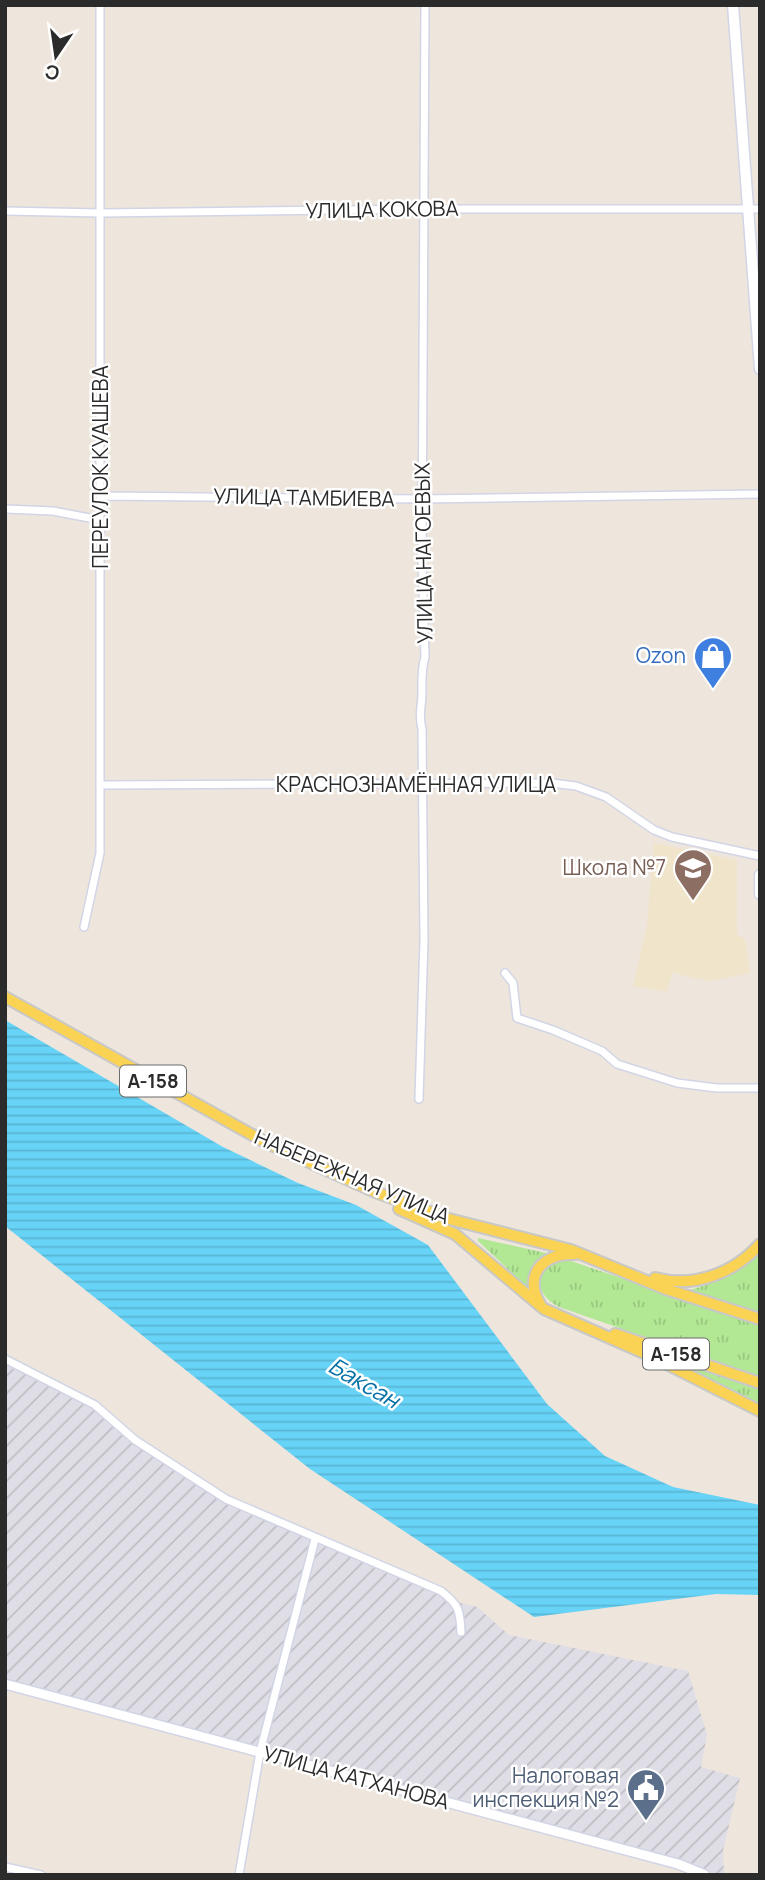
<svg xmlns="http://www.w3.org/2000/svg" width="765" height="1880" font-family="Manrope,sans-serif">
  <defs>
    <pattern id="industrial-furrows" width="10" height="10" patternUnits="userSpaceOnUse" patternTransform="scale(1.75)"><rect width="10" height="10" fill="#dfdde6"/><path d="M-1 1l2-2M0 10L10 0M9 11l2-2" fill="none" stroke="#c0bec5"/></pattern>
    <pattern id="grass-tufts" width="24" height="20" patternUnits="userSpaceOnUse" patternTransform="scale(1.75)"><rect width="24" height="20" fill="#b2e894"/><path d="M3 7l-1-3M5 7V3M7 7l1-3M15 17l-1-3M17 17v-4M19 17l1-3" fill="none" stroke="#99c780"/></pattern>
    <pattern id="water-rules" width="6" height="5" patternUnits="userSpaceOnUse" patternTransform="scale(1.75)"><rect width="6" height="5" fill="#67d3f7"/><path d="M0 2.5h6" fill="none" stroke="#5ab5d4"/></pattern>
  </defs>
  <rect width="100%" height="100%" fill="#eee6dc"/>
  <path fill="url(#industrial-furrows)" d="M5,1359L95,1405L135,1440L226,1499L397,1571L453,1601L477,1607L509,1635L688,1671L707,1735L701,1767L740,1778L723,1851L724,1875H705L5,1684Z"/>
  <path fill="#f0e4ca" d="M654,843L737,860V935L745,939L750,973L709,981L672,973L667,992L633,986L647,925Z"/>
  <path fill="url(#grass-tufts)" d="M478,1238L546,1253L534,1265L529,1289L478,1241Z
    M760,1254V1314L686,1291C713,1284 740,1273 760,1254Z
    M565,1259L760,1325V1377L559,1307C532,1293 534,1267 565,1259Z
    M652,1352L760,1389V1406Z"/>
  <path fill="url(#water-rules)" d="M5,1020L223,1147L298,1183L356,1205L428,1245L547,1404L605,1456L673,1487L760,1505V1595L716,1594L534,1617L310,1469L5,1226Z"/>
  <g fill="none" stroke-linecap="round" stroke-linejoin="round">
    <defs>
      <path id="minor" d="M5,211L101,213L425,209H760
        M101,496L422,499L760,494
        M5,509L53,511L100,520
        M100,785L551,783L576,786L606,797L654,830L672,837L760,856
        M84,927L100,853V5
        M505,973L513,983L517,1018L553,1030L602,1051L617,1064L677,1083L717,1088H760
        M419,1099L424,940L422,729C418,713 422,708 422,693C422,680 421,670 425,657L422,555L425,5
        M5,1359L95,1405L135,1440L226,1499L441,1591C459,1605 460,1610 461,1632
        M5,1867L41,1875
        M239,1875L260,1752L315,1539"/>
      <path id="tertiary" d="M5,1684L678,1864L705,1875"/>
      <path id="secondary" d="M733,5L760,369
        M760,875V894"/>
      <path id="primary" d="M5,997L265,1142L378,1193L449,1219L571,1250L666,1289L760,1319
        M399,1209L455,1234L544,1309L651,1356L760,1411
        M655,1278C694,1288 733,1274 760,1244
        M541,1306C522,1275 543,1253 575,1254
        M615,1334L760,1383"/>
    </defs>
    <use href="#minor" stroke="#d1d5e5" stroke-width="10"/>
    <use href="#tertiary" stroke="#d1d5e5" stroke-width="12"/>
    <use href="#secondary" stroke="#d1d5e5" stroke-width="13"/>
    <use href="#primary" stroke="#c8c8c8" stroke-width="14"/>
    <use href="#minor" stroke="#fff" stroke-width="7"/>
    <use href="#tertiary" stroke="#fff" stroke-width="9"/>
    <use href="#secondary" stroke="#fff" stroke-width="10"/>
    <use href="#primary" stroke="#fad254" stroke-width="10"/>
  </g>
  <defs>
    <symbol id="shop-pin" viewBox="-11 -11 22 30"><path d="M0 17L-7.5 6A9.5 9.5 0 1 1 7.5 6Z" fill="#3f7fe0" stroke="#fff"/><path d="M-5-2.5h2.3a2.7 3.5 0 0 1 5.4 0H5L5.5 6h-11ZM-1.5-2.5h3a1.5 2.3 0 0 0-3 0Z" fill="#fff"/></symbol>
    <symbol id="school-pin" viewBox="-11 -11 22 30"><path d="M0 17L-7.5 6A9.5 9.5 0 1 1 7.5 6Z" fill="#8d6e63" stroke="#fff"/><path d="M0-5L7-2L0 1L-7-2ZM-4 1L0 2.5L4 1V4Q0 6-4 4Z" fill="#fff"/></symbol>
    <symbol id="civic-pin" viewBox="-11 -11 22 30"><path d="M0 17L-7.5 6A9.5 9.5 0 1 1 7.5 6Z" fill="#5c6f8a" stroke="#fff"/><path d="M-.6-6.5H3V-4.5H.6V-3L4-1V1h2V6H-6V1h2V-1L-.6-3ZM-1.2 2.5V6h2.4V2.5Z" fill="#fff"/></symbol>
  </defs>
  <g fill-rule="evenodd">
    <use href="#shop-pin" x="691" y="634" width="44" height="60"/>
    <use href="#school-pin" x="671" y="846" width="44" height="60"/>
    <use href="#civic-pin" x="624" y="1766" width="44" height="60"/>
  </g>
  <g text-anchor="middle" stroke-width="5" stroke-linejoin="round" paint-order="stroke">
    <g fill="#fff" stroke="#6b6b6b" stroke-width="2">
      <rect x="120" y="1065.5" width="66" height="31" rx="5"/>
      <rect x="643" y="1338.5" width="66" height="31" rx="5"/>
    </g>
    <g font-size="19" font-weight="bold" fill="#2b2b2b">
      <text x="153" y="1088">А-158</text>
      <text x="676" y="1361">А-158</text>
    </g>
    <g font-size="21" fill="#2b2b2b" stroke="#fff">
      <text transform="translate(382 210) rotate(-1)" y="7">УЛИЦА КОКОВА</text>
      <text transform="translate(101 467) rotate(-90)" y="7">ПЕРЕУЛОК КУАШЕВА</text>
      <text transform="translate(304 498) rotate(1)" y="7">УЛИЦА ТАМБИЕВА</text>
      <text transform="translate(424 553) rotate(-91)" y="7">УЛИЦА НАГОЕВЫХ</text>
      <text x="416" y="792">КРАСНОЗНАМЁННАЯ УЛИЦА</text>
      <text transform="translate(352 1177) rotate(23)" y="7">НАБЕРЕЖНАЯ УЛИЦА</text>
      <text transform="translate(356 1778) rotate(15)" y="7">УЛИЦА КАТХАНОВА</text>
    </g>
    <g font-size="21" fill="#366cbe" stroke="#fff" text-anchor="end">
      <text x="686" y="663">Ozon</text>
    </g>
    <g font-size="21" fill="#785e54" stroke="#fff" text-anchor="end">
      <text x="666" y="875">Школа №7</text>
    </g>
    <g font-size="21" fill="#4e5e75" stroke="#fff" text-anchor="end">
      <text x="619" y="1783">Налоговая<tspan x="619" dy="24">инспекция №2</tspan></text>
    </g>
    <g font-size="23" font-style="italic" fill="#0470a6" stroke="#fff">
      <text transform="translate(364 1383) rotate(30)" y="8">Баксан</text>
    </g>
  </g>
  <rect width="765" height="1880" fill="none" stroke="#2b2b2b" stroke-width="14"/>
  <g transform="translate(56 56) rotate(193)" stroke="#ffffff" stroke-width="5" paint-order="stroke">
  <path d="M0-5L12 26L0 18L-12 26Z" fill="#2b2b2b"/>
  <text y="-10" font-size="19" font-weight="bold" text-anchor="middle" fill="#2b2b2b">С</text>
  </g>
</svg>
